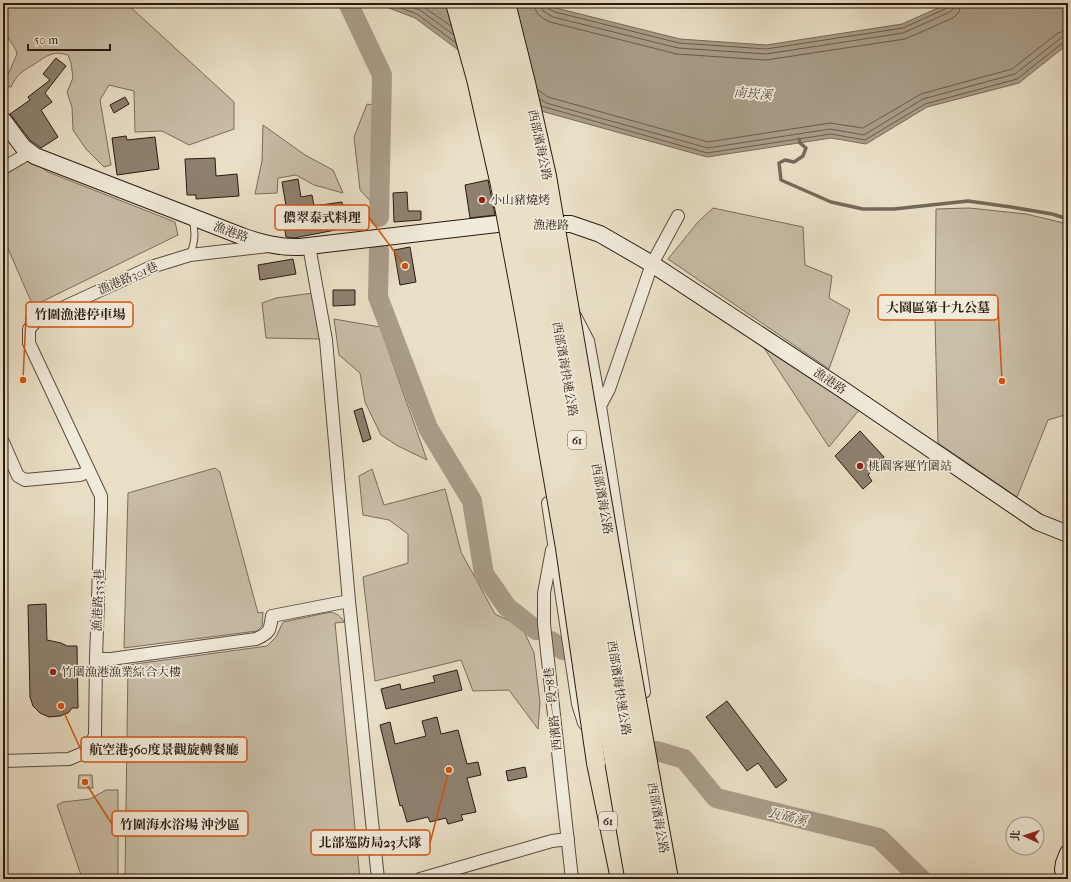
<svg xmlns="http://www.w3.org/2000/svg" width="1071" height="882" font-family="'IM FELL French Canon','Noto Serif TC',serif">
  <rect width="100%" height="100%" fill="#eae0c7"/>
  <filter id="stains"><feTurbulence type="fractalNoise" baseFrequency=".005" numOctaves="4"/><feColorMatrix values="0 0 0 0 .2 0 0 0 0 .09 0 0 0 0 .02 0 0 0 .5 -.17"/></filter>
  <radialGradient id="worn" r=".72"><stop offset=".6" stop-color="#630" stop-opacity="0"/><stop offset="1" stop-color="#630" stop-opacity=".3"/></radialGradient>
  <path fill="#c9bea8" stroke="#7a6c5c" d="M3,3H126L234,102V129L189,145L162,131L135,132L134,91L109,85L100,100L111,165L104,167L86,149L73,130L72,107L67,92L73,78L71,63L68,55C51,50 46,57 33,65C22,71 16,76 11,87L3,86L17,54C16,48 11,43 8,37L3,36Z
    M367,104L377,106L374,205L360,190L354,137Z
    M263,125L305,155L333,170L343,193L314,185L296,175L278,178L277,193L255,194L262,161Z
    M28,161L35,163L48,172L175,222L178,235L33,306L3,237V176Z
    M713,208L803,227L805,265L832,276L829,298L850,310L829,369L668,259L698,222Z
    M969,208L1026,214L1068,224V414L1048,420L1017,497L938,443L935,318L936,209Z
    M313,293L320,339L266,338L262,303L276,298Z
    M334,319L380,327L427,460L398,446L381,435L365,402L360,373L339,355Z
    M764,348L859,410L829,447Z
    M215,468L220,472L258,613L263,612L262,626L257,631L124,648L128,493Z
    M372,469L384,505L445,489L461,552L495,614L522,627L534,653L540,703L538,729L509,690L473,691L461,660L375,681L363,577L408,563V534L389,520L363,515L359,476Z
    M331,612C337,614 341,616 344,622L335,623L360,879H125L128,665L267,646L276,637L283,622Z
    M79,775H92L93,788H78Z
    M106,790H118V879H84L81,875L57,805L63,802L90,799Z"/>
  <path fill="#a99d89" stroke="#766959" d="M376,3H546L556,8L680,39L766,45L902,24L949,3H1068V44L1019,83L927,107L866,144L831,138L707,157L541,111L415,18Z
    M3,487L5,733H3Z"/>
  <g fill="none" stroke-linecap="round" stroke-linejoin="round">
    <path stroke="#6a5c4d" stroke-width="1" d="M387,3L417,14L456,43
      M401,3L420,10L454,35
      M418,3L451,26
      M534,3C535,14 541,18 550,22L677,54L766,60L905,39L953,18L959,12L961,3
      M540,3L543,11L553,17L678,48L766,54L903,33L950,12L954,8L955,3
      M545,3L547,8L555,12L679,43L766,49L903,28L947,8L949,6L950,3
      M538,90L548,97L708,142L830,123L863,128L921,94L1012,69L1058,33L1068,30
      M540,99L546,103L708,148L830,129L864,135L923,99L1015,74L1061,38L1068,36
      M541,106L707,153L831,134L865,140L925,104L1017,79L1064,42L1068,41"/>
    <path stroke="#766959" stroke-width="3.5" d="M799,139L800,143L806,148L803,156L794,162L785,160L779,163L781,180L831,202L863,209H894L968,201L1011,207L1052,214L1068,219"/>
    <path stroke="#a99d89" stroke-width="20" d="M348,3L382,75L379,217
      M379,250L378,297L428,428L472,501L484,574L507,607L536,630
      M551,641L563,650
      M657,751L684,759L716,798L879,838L921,879"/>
  </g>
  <path fill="#8e8170" stroke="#2a1a11" d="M56,58L66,66L45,93L52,102L41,110L58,137L41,148L30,140L10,114L30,100L28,97L50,80L43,74Z
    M125,97L129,104L114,113L110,105Z
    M126,136L127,140L155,137L159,169L117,175L112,138Z
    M215,158L216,176L237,174L239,196L196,199V195H187L185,159Z
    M298,179L301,197L312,195L314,206L342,202L346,228L294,238L286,237L282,213L287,212L282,182Z
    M488,180L495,215L470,218L465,185Z
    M407,192L408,211H421V220L394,222L393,193Z
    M410,247L416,282L400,285L394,250Z
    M293,259L296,274L260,280L258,265Z
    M333,290H355V305L333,306Z
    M362,408L371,439L363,442L354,411Z
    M860,431L884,457L868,475L872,481L863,489L835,456Z
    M46,604L47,640L61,643L67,646H77L78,708H72L68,713L60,716L49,717L40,713L33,706L30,697L28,605Z
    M457,670L462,690L386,709L381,689L400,684L401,690L435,682L433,676Z
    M727,701L787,780L776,788L758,763L747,771L706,717Z
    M437,717L441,734L458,730L467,764L478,762L481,775L467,778L476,812L461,815L463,820L448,824L446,818L430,822L428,817L407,822L402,805L400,806L380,725L390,722L395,744L426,736L422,721Z
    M525,767L527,777L508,781L506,771Z"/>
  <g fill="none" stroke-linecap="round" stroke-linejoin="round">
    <defs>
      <path id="lane" d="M190,255C195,242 196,232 192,218"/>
      <path id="street" d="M3,168L29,153
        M309,246L326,340L349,601L378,879
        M575,316L588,341L600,406L644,692
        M600,406L609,389L652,264L678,216
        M3,442L18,476L25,480L80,475L88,472
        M548,503L578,704L584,723
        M552,550L544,593V624L572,879
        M96,659H111L256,639C270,633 270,630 272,616L349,601
        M3,761L69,759L88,751L95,735L96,659L101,509V496L29,343V329L38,319L151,267L190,255L269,246
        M420,879L552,841L568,839"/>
      <path id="secondary" d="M3,120L23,147L35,156L244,237C263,243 280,248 300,247L497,224H520
        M544,224H571L600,234L652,264L842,389L1038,522L1068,534
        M1068,853L1064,863L1063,870L1068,876"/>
      <path id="primary" d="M596,763L620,879"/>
    </defs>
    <use href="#lane" stroke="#5a4c3e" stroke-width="8"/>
    <use href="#street" stroke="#5a4c3e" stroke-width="14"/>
    <use href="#secondary" stroke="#2a1a11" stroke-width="18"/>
    <use href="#primary" stroke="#2a1a11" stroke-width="20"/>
    <use href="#lane" stroke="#f1ebdb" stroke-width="6"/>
    <use href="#street" stroke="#f1ebdb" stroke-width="12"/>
    <use href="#secondary" stroke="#f1ebdb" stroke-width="16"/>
    <use href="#primary" stroke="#eae0c7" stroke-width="18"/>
    <defs>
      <path id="primary-bridge" d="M455,3L476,79L500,185L525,318L565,548L596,763
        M506,3L526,83L547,176L625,634L669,879"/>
      <path id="highway-bridge" d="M473,3C501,97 517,195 535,292C572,487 601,684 636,879
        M488,3L507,66L544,242L633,775L653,879"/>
    </defs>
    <use href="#primary-bridge" stroke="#2a1a11" stroke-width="20" stroke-linecap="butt"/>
    <use href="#highway-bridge" stroke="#2a1a11" stroke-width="23" stroke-linecap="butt"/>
    <use href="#primary-bridge" stroke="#eae0c7" stroke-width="18"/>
    <use href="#highway-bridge" stroke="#eae0c7" stroke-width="21"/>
  </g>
  <g fill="#8f2418" stroke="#f1ebdb" stroke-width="1.5">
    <circle cx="482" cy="200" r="4"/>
    <circle cx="860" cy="466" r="4"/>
    <circle cx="53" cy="672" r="4"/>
  </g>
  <g text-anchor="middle" stroke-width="3.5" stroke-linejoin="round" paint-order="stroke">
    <g fill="#f1ebdb" stroke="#66594e" stroke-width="1">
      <rect x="568" y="431" width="18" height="18" rx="3"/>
      <rect x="599" y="812" width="18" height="18" rx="3"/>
    </g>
    <g font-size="11" font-weight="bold" fill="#2a1a11">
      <text x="577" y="444">61</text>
      <text x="608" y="825">61</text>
    </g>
    <g font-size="12" fill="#2a1a11" stroke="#f1ebdb">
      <text transform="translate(540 145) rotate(78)" y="4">西部濱海公路</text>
      <text transform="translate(551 225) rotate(1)" y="4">漁港路</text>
      <text transform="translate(231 232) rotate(20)" y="4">漁港路</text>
      <text transform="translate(128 278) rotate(-23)" y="4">漁港路301巷</text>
      <text transform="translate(565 369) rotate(80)" y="4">西部濱海快速公路</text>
      <text transform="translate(830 381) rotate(34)" y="4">漁港路</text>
      <text transform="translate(602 499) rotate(80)" y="4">西部濱海公路</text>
      <text transform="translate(98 600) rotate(-88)" y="4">漁港路353巷</text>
      <text transform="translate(619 688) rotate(81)" y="4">西部濱海快速公路</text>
      <text transform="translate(553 709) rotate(-96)" y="4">西濱路一段78巷</text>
      <text transform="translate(658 818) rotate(80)" y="4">西部濱海公路</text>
    </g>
    <g font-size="12" fill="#2a1a11" stroke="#f1ebdb" text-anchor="start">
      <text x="490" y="204">小山豬燒烤</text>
      <text x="868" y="470">桃園客運竹圍站</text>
      <text x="61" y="676">竹圍漁港漁業綜合大樓</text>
    </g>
    <g font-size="13" font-style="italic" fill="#5d4e41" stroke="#f1ebdb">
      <text transform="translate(753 93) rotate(5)" y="5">南崁溪</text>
      <text transform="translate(788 816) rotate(14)" y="5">瓦磘溪</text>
    </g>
  </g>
  <path fill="none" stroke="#d5530c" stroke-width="1.5" d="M405 266L369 217M1002 381L998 307M23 380L26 315M61 706L81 750M85 782L112 824M449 770L430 843"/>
  <g fill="#d5530c" stroke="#f1ebdb" stroke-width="1.5">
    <circle cx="405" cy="266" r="4"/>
    <circle cx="1002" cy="381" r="4"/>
    <circle cx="23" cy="380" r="4"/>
    <circle cx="61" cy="706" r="4"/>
    <circle cx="85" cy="782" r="4"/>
    <circle cx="449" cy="770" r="4"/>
  </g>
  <g fill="#f1ebdb" stroke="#d5530c" stroke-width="1.5">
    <rect x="275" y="205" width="94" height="25" rx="4"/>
    <rect x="878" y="295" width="120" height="25" rx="4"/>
    <rect x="26" y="302" width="107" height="25" rx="4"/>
    <rect x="81" y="737" width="166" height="25" rx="4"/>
    <rect x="112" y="811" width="136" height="25" rx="4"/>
    <rect x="311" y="830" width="119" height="25" rx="4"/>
  </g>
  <g font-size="13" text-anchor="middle" font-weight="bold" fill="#2a1a11">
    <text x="322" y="222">儂翠泰式料理</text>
    <text x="938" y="312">大園區第十九公墓</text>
    <text x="80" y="319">竹圍漁港停車場</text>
    <text x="164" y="754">航空港360度景觀旋轉餐廳</text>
    <text x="180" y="829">竹圍海水浴場 沖沙區</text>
    <text x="370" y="847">北部巡防局23大隊</text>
  </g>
  <rect width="1071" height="882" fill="none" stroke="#eae0c7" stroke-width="16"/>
  <rect x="4" y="4" width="1063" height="874" fill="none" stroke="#2a1a11" stroke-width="2"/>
  <rect x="8" y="8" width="1055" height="866" fill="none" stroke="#2a1a11"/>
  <g transform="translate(1025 836) rotate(273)"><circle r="19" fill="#f1ebdb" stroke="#a1978a"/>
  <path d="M0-3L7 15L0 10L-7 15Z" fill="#8f2418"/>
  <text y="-6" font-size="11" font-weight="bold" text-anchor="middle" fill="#2a1a11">北</text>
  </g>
  <path d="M28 44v6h82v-6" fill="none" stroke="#2a1a11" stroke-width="2"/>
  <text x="34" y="44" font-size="12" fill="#2a1a11" stroke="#f1ebdb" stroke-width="3" paint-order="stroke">50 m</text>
  <rect width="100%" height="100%" filter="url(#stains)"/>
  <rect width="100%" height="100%" fill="url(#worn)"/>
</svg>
